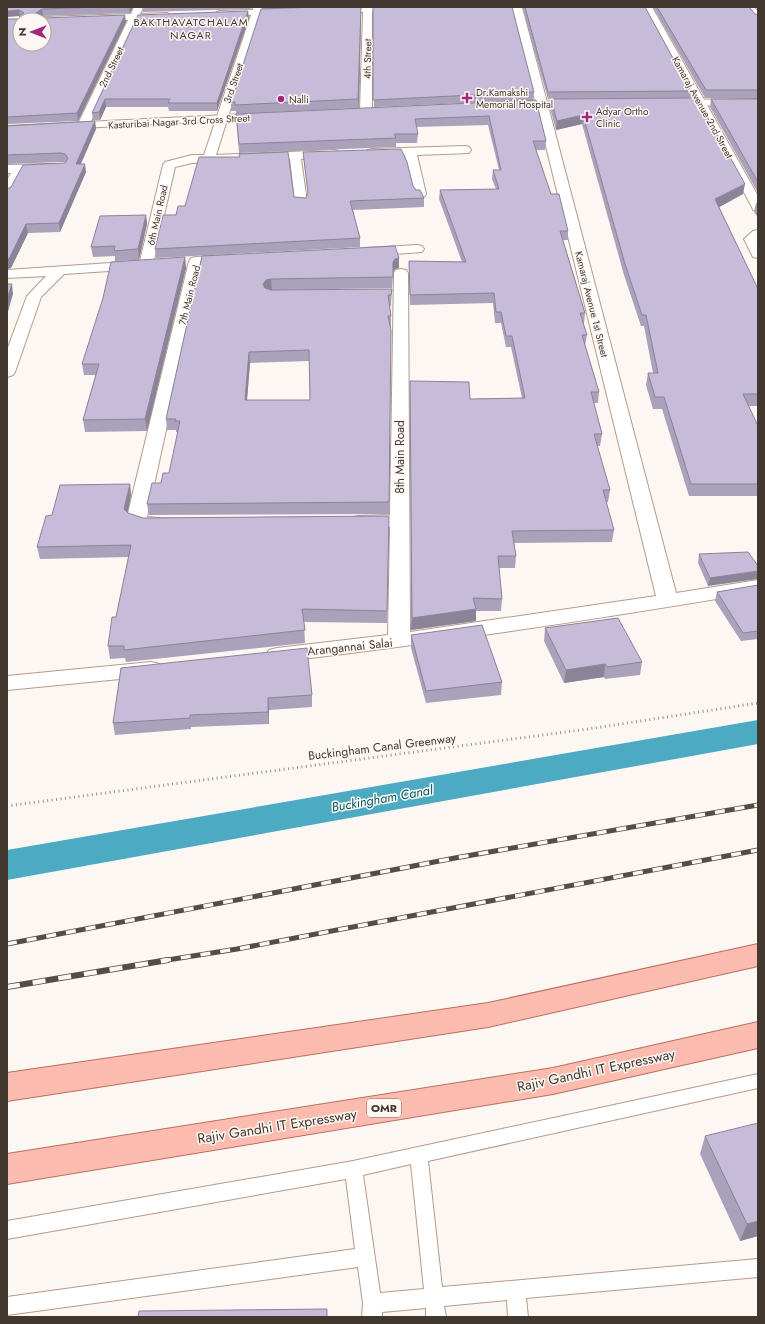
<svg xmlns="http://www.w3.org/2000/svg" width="765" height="1324" font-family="Jost,sans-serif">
  <rect width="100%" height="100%" fill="#fdf7f3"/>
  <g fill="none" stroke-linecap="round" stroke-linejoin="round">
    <path fill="#4cabc3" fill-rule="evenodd" d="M758,720V744L7,880V850Z"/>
    <defs>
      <path id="lane" d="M758,1074V1088L428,1161L442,1287L758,1259V1277L526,1298L528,1317H508L507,1300L444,1306L446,1317H426V1308L382,1312V1317H362L363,1303L358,1267L7,1315V1297L355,1249L346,1179L7,1239V1221L353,1161ZM411,1164L424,1289L380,1293L363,1175Z"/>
      <path id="street" d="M134,7H144L140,14L167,13L172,16L167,19L138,20L89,126L87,128H79L77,126L128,20L44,23V20H39L44,17L131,14Z
        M253,7H263L262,9L289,8L294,11L289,14L260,15L216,155L334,150L338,151L340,154L338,157L334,158L301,159L307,202L306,205H296L295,202L290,159L192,163L175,167L153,264L151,267L139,269L64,274L41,297L15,372L13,375L7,377V350L27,296L46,276L7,278V270L140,261L163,165L165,162L192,155H204L251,15L219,17L214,14L219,11L253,10Z
        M331,7H424L419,10L372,11V111L370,113L366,114L360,111L363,12H328L326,10L328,8Z
        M512,7H522L676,593L758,580V592C598,619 438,643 277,662L269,660L266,655L269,650L277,648L388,635L390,527L358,528L351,526L348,522L351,518L358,516L390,515L394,273L396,270L401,269L406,270L408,273L410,632L656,596Z
        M642,7H652L758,196V211L753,210L752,207Z
        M744,7H754L758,12V21L755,20Z
        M465,146L469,147L471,150L469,153L417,155L426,194L424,197H416L414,194L405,155L372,157L368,156L366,153L368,150L372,149Z
        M51,164L55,165L57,168L55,171L23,172L11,195L7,196V180L11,173H7V165Z
        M758,230V258L753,257L744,239L753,231Z
        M417,245L422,246L424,249L422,252L366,256L361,255L359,252L361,249L366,248Z
        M230,255L235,256L237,259L235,262L202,265L147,517L169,519L172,523L169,527C155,530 143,529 130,524L127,517L189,261L191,258L196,257Z
        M151,662L159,664L162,669L159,674L151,676L7,690V676Z"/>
      <path id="secondary" d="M758,99V105L670,106L665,103L670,100Z
        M581,101L586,104L585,106L508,108L503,105L508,102Z
        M265,113L269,114L271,116L269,118L7,132V126Z"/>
      <path id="primary" d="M758,944V966L488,1027L7,1101V1073L488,1003Z
        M758,1022V1048L553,1094L7,1184V1154L553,1068Z"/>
    </defs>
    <use href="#lane" stroke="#b69a87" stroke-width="2"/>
    <use href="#street" stroke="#b69a87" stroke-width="2"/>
    <use href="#secondary" stroke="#b69a87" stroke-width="2"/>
    <use href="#primary" stroke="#ba6f5f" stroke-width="2"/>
    <path stroke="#9c938d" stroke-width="3" stroke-dasharray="1 3.5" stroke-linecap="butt" d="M7,806L588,729L758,703"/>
    <use href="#lane" fill="#fff" fill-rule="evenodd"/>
    <use href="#street" fill="#fff" fill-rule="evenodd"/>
    <use href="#secondary" fill="#fff" fill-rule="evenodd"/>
    <use href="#primary" fill="#fcbbaf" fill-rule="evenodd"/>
    <defs>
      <path id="rail-far1" d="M7,944L455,858L758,805
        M161,961L237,949L758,850"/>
      <path id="rail" d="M7,987L168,960"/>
    </defs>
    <use href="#rail-far1" stroke="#564c44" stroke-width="5"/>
    <use href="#rail" stroke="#564c44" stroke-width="6"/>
    <use href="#rail-far1" stroke="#fdf7f3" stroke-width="3.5" stroke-dasharray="10" stroke-linecap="butt"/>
    <use href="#rail" stroke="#fdf7f3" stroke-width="4.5" stroke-dasharray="13" stroke-linecap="butt"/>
  </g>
  <path fill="#aaa1ba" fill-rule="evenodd" d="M7,7H133L130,13L43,16H42L43,18L126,22L78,121L7,124V19H19L20,16Z
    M142,7H252L251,9L143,12Z
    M264,7H301L264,8Z
    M373,7L534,92L533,100L374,107Z
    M522,7H645L691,91L690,98L548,99Z
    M653,7H749L755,14L758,15V98H705Z
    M361,14L359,108L236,114V111H231V102Z
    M138,15L249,18L217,111H169L168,107H106L100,120H93L92,113Z
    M551,99L743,194L719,207L758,289V406H749L758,426V496H689L662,409H653L646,385L648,373H653L644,326H641L624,275L582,124L556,130L550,108Z
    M711,99H758V193L710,107Z
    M536,100L546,141L545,150H536L551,194L568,231V240H563L585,313L584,323H583L587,335L585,346L599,392L598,403H594L602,434L600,446H597L610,490L608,502H606L614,530L612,542L514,543L516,556L515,568H499L502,599L501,611H476V621L411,630L410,392L470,399L522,398L511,347H506L501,323H495L493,303L410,305L409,261L462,262L439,199L440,190L496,189L492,179L493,170H499L488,125L416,127L418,134L417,143H396V147L239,153L236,114Z
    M95,121L96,129L81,164L86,172L60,232L28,233L11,268L7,269V189L65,163V162H62L7,164V126Z
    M303,152L413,186L424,198V207L353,210L360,238V247L156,258L155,249L176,215L185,206L294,197L306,198L308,194L304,160Z
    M756,203H758V218L754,212Z
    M146,215L147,224L139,260L115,261V256L93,257L91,247Z
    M202,256L399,268L395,269L393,272L392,288L270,290L392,289L391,306H389L391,316V327H390L389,514L149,515L147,504L161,483L169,473L178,432H176V430H167L166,419ZM309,361L310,400H247L250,363Z
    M185,257L186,268L147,431L85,432L83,420L96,375H84L82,364Z
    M130,484L131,495L128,513L143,518L389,516L387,623L304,622L305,643L126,662L125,658L110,659L108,646L116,617L129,557L40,559L37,547L52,515Z
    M699,554L758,566L708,586L698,563Z
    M758,585V639L741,641L715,601L717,592Z
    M545,628L642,662L640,675L605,679L604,677L564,683L544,641Z
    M411,635L502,682L501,695L426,703L411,648Z
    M121,668L312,695V707L269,710V724L191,727V729L115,735L113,723Z
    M705,1136L758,1236L740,1241L700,1154Z"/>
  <path fill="#8b8397" d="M129,7H133L130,13Z
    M361,7V14L359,108L358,99Z
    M42,9L43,16L38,20L36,13Z
    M19,10L20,16L7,17V11Z
    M248,11L249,18L217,111V103Z
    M125,15L126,22L78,121L77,113Z
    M105,99L106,107L100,120L99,112Z
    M583,115L582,124L556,130L557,121Z
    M95,121L96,129L77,172L76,164Z
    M85,164L86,172L60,232L59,223Z
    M7,167L8,174L7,177Z
    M745,184L743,194L714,210L715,199Z
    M146,215L147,224L139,260L138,249Z
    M26,224L28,233L11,268L7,269V259Z
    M185,257L186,268L147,431L145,419Z
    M399,258V268L395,269L393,272L392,288L393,262L395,259Z
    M271,279L272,290L267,291L264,294L263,284L266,280Z
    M12,284L13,294L7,315V299Z
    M249,352L250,363L246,412L245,400Z
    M130,484L131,495L126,521L124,509Z
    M758,571V579L708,586L710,578Z
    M476,609V621L411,630L412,618Z
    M605,664L604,677L564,683L566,670Z
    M268,698L269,710V724L268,712Z
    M758,1221V1236L740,1241L747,1224Z"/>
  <path fill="#c6bbd8" stroke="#8b8397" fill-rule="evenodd" d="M7,7H100L42,9L36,13L41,15L43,18L125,15L77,113L7,117V19H19L20,15L24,13L19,10L7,11ZM20,20H44V44H20Z
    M317,7H361L358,99L235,105V102H231L261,9Z
    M373,7H512L534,92L373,100Z
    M525,7H645L691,91L548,92Z
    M657,7H749L755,14L758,15V90H706Z
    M248,11L217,103H168L170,99H105L99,112L92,113L138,15Z
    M697,98L745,184L715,199L758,289V394H743L758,426V484H691L664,397H655L648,373H658L646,315H642L625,264L583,115L557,121L551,99Z
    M711,99H758V182Z
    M536,100L546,141H533L551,194H559L568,231H560L585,313H580L587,335H582L599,392H591L602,434H594L610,490H603L614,530L512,531L516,556H498L502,599L473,598L476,609L412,618L410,381L469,382L470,399L525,398L512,336H506L501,312H496L494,293L410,295L409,261L466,262L440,190L499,189L493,170H501L489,116L415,119L418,134H394L396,138L239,144L236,114Z
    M95,121L76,164H85L59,223L26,224L9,259H7V189L11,187L23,165L65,163L68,158L65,154L61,153L7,155V126Z
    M401,149L407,162L413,186L416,190H420L424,198L350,201L360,238L155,249L163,215H176L178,206H185L199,157H240L239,154L288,152L294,197L306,198L308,193L303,152Z
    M146,215L138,249L114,251L115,246L91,247L100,216Z
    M395,246L399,258L395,259L393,262V277L271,279L266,280L263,284L265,288L271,290L392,289L391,295H388L391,316H388L391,330L389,502L147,504L152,483H161L163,473H169L180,421H175L176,419H166L202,256ZM309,350L310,400H245L249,352Z
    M185,257L145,419L83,420L99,364H82L103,298L111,262Z
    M7,284H12L7,299Z
    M130,484L124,509L128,513L143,518L389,516L387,611L302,609L305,630L124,650V646H108L112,617H116L131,545L37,547L46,516L52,515L60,485Z
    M748,552L758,566V571L710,578L699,554Z
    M758,585V631L743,633L717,592Z
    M618,618L642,662L607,667L605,664L566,670L545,628Z
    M482,625L502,682L426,691L411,635Z
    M307,648L312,695L268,698V712L190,715V718L113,723L121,668Z
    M758,1123V1221L747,1224L705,1136Z
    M327,1309V1317H138L139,1311Z"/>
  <g fill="#a02880" stroke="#fdf7f3" stroke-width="1.5">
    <path d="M465 92h4v4h4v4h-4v4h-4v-4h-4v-4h4z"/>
    <circle cx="281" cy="99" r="4"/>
    <path d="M585 111h4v4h4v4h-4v4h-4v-4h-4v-4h4z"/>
  </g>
  <g text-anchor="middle" stroke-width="3" stroke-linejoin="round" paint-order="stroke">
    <g font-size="10" fill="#433830" stroke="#fdf7f3">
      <text transform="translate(367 59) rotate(-89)" y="4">4th Street</text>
      <text transform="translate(111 67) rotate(-64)" y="4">2nd Street</text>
      <text transform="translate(233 83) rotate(-71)" y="4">3rd Street</text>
      <text transform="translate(703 107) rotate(61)" y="4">Kamaraj Avenue 2nd Street</text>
      <text transform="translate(179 121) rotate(-3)" y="4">Kasturibai Nagar 3rd Cross Street</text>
      <text transform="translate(157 215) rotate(-77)" y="4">6th Main Road</text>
      <text transform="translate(189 295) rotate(-76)" y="4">7th Main Road</text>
      <text transform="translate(592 304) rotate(76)" y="4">Kamaraj Avenue 1st Street</text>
    </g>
    <g font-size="10" fill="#433830" stroke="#fdf7f3" text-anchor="start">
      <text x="476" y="96">Dr.Kamakshi<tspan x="476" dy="12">Memorial Hospital</tspan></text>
      <text x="289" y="103">Nalli</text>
      <text x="596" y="115">Adyar Ortho<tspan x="596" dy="12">Clinic</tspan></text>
    </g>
    <g font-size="11" letter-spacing="1" fill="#433830" stroke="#fdf7f3">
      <text x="191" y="26">BAKTHAVATCHALAM<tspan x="191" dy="13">NAGAR</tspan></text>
    </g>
    <rect fill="#fdf7f3" stroke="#7b716a" stroke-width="1" x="367" y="1099" width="34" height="18" rx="3"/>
    <g font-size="11" font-weight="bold" fill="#433830">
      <text x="384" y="1112">OMR</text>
    </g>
    <g font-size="12" fill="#433830" stroke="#fdf7f3">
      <text transform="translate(400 457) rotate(-90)" y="4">8th Main Road</text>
      <text transform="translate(350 647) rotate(-6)" y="4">Arangannai Salai</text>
      <text transform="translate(382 747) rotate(-7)" y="4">Buckingham Canal Greenway</text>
    </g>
    <g font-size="13" font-style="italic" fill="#025869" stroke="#fdf7f3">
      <text transform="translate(382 798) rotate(-10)" y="5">Buckingham Canal</text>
    </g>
    <g font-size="14" fill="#433830" stroke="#fdf7f3">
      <text transform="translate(596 1070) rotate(-12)" y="5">Rajiv Gandhi IT Expressway</text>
      <text transform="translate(277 1126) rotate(-9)" y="5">Rajiv Gandhi IT Expressway</text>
    </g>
  </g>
  <rect width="765" height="1324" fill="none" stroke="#433830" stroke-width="16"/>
  <g transform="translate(32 32) rotate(270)"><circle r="19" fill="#fdf7f3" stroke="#b3aba5"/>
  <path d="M0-3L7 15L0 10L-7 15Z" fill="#a02880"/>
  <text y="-6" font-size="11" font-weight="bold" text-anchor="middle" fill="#433830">N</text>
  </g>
</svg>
